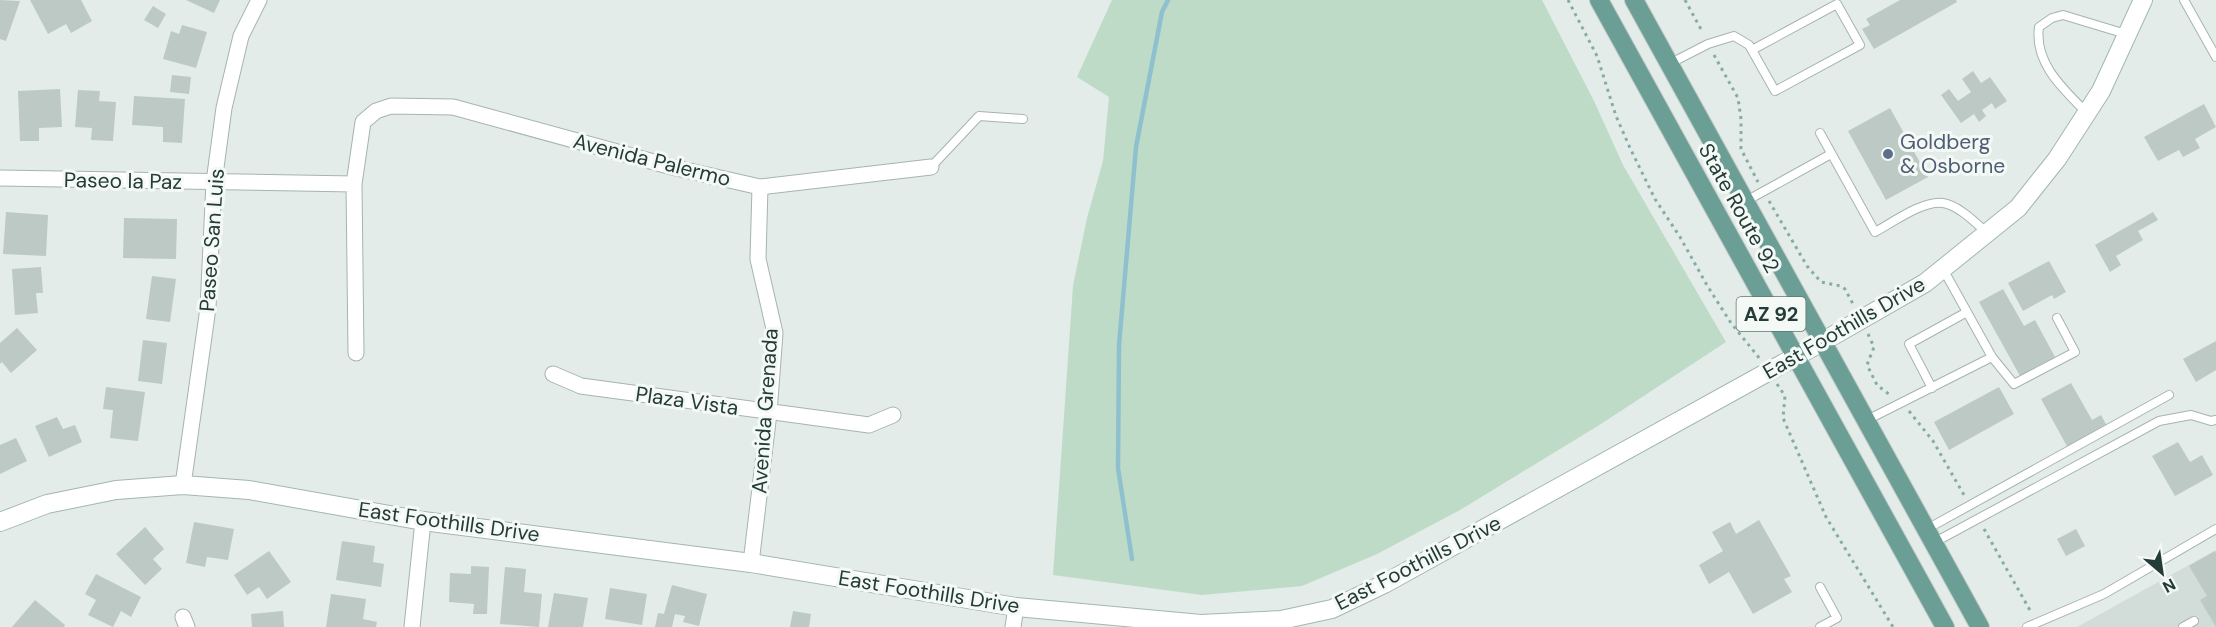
<svg xmlns="http://www.w3.org/2000/svg" width="2216" height="627" font-family="'DM Sans',sans-serif">
  <rect width="100%" height="100%" fill="#e3ece9"/>
  <path fill="#d2dcd8" d="M2216,550V627H2077Z"/>
  <path fill="#bedbc7" d="M1112,0H1542L1594,101L1623,165L1726,342L1601,424L1460,510L1377,554L1302,586L1202,595L1053,575L1073,286L1087,218L1103,161L1109,97L1077,77Z"/>
  <g fill="none" stroke-linecap="round" stroke-linejoin="round">
    <path stroke="#8fc0cd" stroke-width="4.5" d="M1132,559L1118,468L1119,345L1136,147L1162,12L1168,0"/>
  </g>
  <path fill="#bcc9c5" d="M0,0L20,1L6,41L0,39Z
    M30,0H81L92,21L71,33L66,24L48,34Z
    M186,0H220L214,13Z
    M1900,0H1956L1957,2L1874,49L1862,29L1870,25L1866,19Z
    M153,6L166,14L158,28L144,20Z
    M182,25L207,32L196,68L163,59L171,31L179,34Z
    M1973,71L1981,83L1990,77L2007,101L1995,109L1992,103L1982,110L1986,116L1979,122L1974,114L1961,123L1941,95L1949,89L1958,101L1971,92L1962,79Z
    M172,75L191,77L189,94L170,92Z
    M60,89L62,127L39,128V141H20L18,91Z
    M78,90L100,91L99,101L116,102L113,141L91,140L92,128L75,127Z
    M134,96L185,99L182,143L163,142V127L132,125Z
    M2204,104L2216,127L2195,139L2200,148L2183,157L2179,150L2158,161L2144,137Z
    M1890,108L1928,177L1886,200L1848,131Z
    M6,212L48,215L46,256L3,254Z
    M2153,212L2158,220L2138,231L2143,240L2116,256L2121,265L2110,272L2095,245Z
    M124,218L177,219L176,259L123,258Z
    M2049,261L2066,292L2054,299L2052,295L2023,311L2008,283Z
    M41,267L43,293H36L38,313L15,315L12,269Z
    M152,276L176,279L170,322L146,319Z
    M2003,289L2024,326L2035,320L2055,357L2020,376L1979,302Z
    M17,328L37,350L11,373L2,362L0,364V343Z
    M143,340L167,343L162,384L138,381Z
    M2216,341V370L2196,382L2183,359Z
    M2071,383L2092,420L2101,415L2107,426L2068,448L2041,399Z
    M106,387L145,392L138,441L110,438L113,410L103,409Z
    M1999,387L2014,414L1949,450L1934,422Z
    M57,417L63,429L75,425L82,442L49,457L35,426Z
    M16,438L27,461L0,474V445Z
    M2178,442L2190,462L2202,455L2213,475L2175,496L2152,456Z
    M1759,520L1791,576L1784,579L1792,592L1753,614L1729,572L1709,584L1699,565L1723,551L1712,532L1730,522L1736,534Z
    M194,522L234,529L228,560L207,557L205,567L186,563Z
    M145,527L164,549L153,559L162,569L145,585L116,554Z
    M2076,529L2085,546L2066,556L2057,539Z
    M342,541L375,546L373,562L384,564L381,587L336,580Z
    M269,551L291,582L267,599L259,587L247,595L234,575Z
    M2215,551L2216,553V627L2200,600L2207,596L2189,566Z
    M471,566L489,567L487,614H473L474,604L449,602L450,573L471,574Z
    M505,567L526,569L524,592L542,594L539,627L500,624Z
    M96,574L141,597L131,617L121,611L113,627L88,615L96,600L85,594Z
    M672,585L707,594L699,626L683,622L685,616L675,614L672,627H655L658,613L664,614Z
    M610,588L647,594L642,625L605,619Z
    M554,593L588,598L583,627H548Z
    M331,594L366,599L363,619L377,622L376,627H326Z
    M35,600L65,625L64,627H12Z
    M283,611L284,627H252L251,614Z
    M793,611L811,614L809,627H790Z"/>
  <g fill="none" stroke-linecap="round" stroke-linejoin="round">
    <defs>
      <path id="lane" d="M2184,0L2216,57
        M1669,64L1708,44L1734,36L1749,45L1775,91L1860,45L1837,4L1752,50
        M2087,113C2063,89 2034,63 2039,27L2052,18L2063,15L2126,34
        M1820,133L1875,232C1892,223 1923,200 1943,203C1958,205 1976,223 1986,232
        M931,167L979,116L1023,119
        M1746,201L1831,154
        M1992,357L2014,384L2075,352L2057,318
        M1932,388L1909,344L1967,312
        M1867,420L1992,357L1943,269
        M1927,529L2169,395
        M1935,542L2159,421L2191,415L2211,421L2216,420
        M1820,587L1837,618L1820,627
        M2027,627L2104,594L2216,529
        M2183,627L2194,621"/>
      <path id="street" d="M0,178L354,184
        M356,353L354,184L363,122L376,111L391,106L453,107L672,167L760,187L931,167
        M553,374L581,386L869,425L893,415
        M183,485L208,308L214,182L224,108L241,36L259,0
        M751,563L769,413L775,333L758,259L760,187
        M183,617L187,627
        M412,627L423,521
        M1013,627L1016,607"/>
      <path id="secondary" d="M0,522L47,504L116,490L183,485L249,490L423,521L751,563L1016,607L1201,624L1281,620L1332,609L1384,584L1822,342L1925,283L2018,208L2057,159L2101,91L2143,0"/>
      <path id="primary" d="M1599,0L1945,627
        M1634,0L1980,627"/>
    </defs>
    <use href="#lane" stroke="#a6b4b0" stroke-width="10"/>
    <use href="#street" stroke="#a6b4b0" stroke-width="17"/>
    <use href="#secondary" stroke="#a2b7b1" stroke-width="20"/>
    <use href="#primary" stroke="#c2c8c7" stroke-width="20"/>
    <path stroke="#86ada3" stroke-width="3" stroke-dasharray="3 4.5" stroke-linecap="butt" d="M1568,0L1597,56L1616,116L1630,148L1655,199L1680,237L1708,287L1731,323L1760,359
      M1685,0L1703,33
      M1714,55L1738,98L1741,119V149L1758,182
      M1769,201L1807,266L1821,282L1841,286L1845,289L1853,304
      M1868,334L1874,347L1867,365L1877,385L1890,395
      M1777,384L1785,396L1783,418L1826,517L1893,627
      M1909,411L1933,441L1964,495
      M1984,529L2031,612"/>
    <use href="#lane" stroke="#fff" stroke-width="8"/>
    <use href="#street" stroke="#fff" stroke-width="15"/>
    <use href="#secondary" stroke="#fff" stroke-width="18"/>
    <use href="#primary" stroke="#6b9e94" stroke-width="18"/>
  </g>
  <circle fill="#5c6f8a" stroke="#f4f9f6" stroke-width="2" cx="1888" cy="154" r="6"/>
  <g text-anchor="middle" stroke-width="6" stroke-linejoin="round" paint-order="stroke">
    <rect fill="#f4f9f6" stroke="#627570" stroke-width="1.5" x="1736.5" y="297" width="69" height="34" rx="4.5"/>
    <g font-size="20" font-weight="bold" fill="#243c37">
      <text x="1771" y="321">AZ 92</text>
    </g>
    <g font-size="21" fill="#4e5e75" stroke="#f4f9f6" text-anchor="start">
      <text x="1900" y="149">Goldberg<tspan x="1900" dy="24">&amp; Osborne</tspan></text>
    </g>
    <g font-size="21" fill="#243c37" stroke="#f4f9f6">
      <text transform="translate(652 160) rotate(14)" y="7">Avenida Palermo</text>
      <text transform="translate(123 181) rotate(1)" y="7">Paseo la Paz</text>
      <text transform="translate(1739 208) rotate(61)" y="7">State Route 92</text>
      <text transform="translate(212 240) rotate(-86)" y="7">Paseo San Luis</text>
      <text transform="translate(1844 328) rotate(-30)" y="7">East Foothills Drive</text>
      <text transform="translate(687 401) rotate(8)" y="7">Plaza Vista</text>
      <text transform="translate(765 411) rotate(-86)" y="7">Avenida Grenada</text>
      <text transform="translate(449 522) rotate(8)" y="7">East Foothills Drive</text>
      <text transform="translate(1418 563) rotate(-27)" y="7">East Foothills Drive</text>
      <text transform="translate(929 592) rotate(9)" y="7">East Foothills Drive</text>
    </g>
  </g>
  <g transform="translate(2162 573) rotate(151)" stroke="#f4f9f6" stroke-width="4.5" paint-order="stroke">
  <path d="M0-4.5L10 22L0 15L-10 22Z" fill="#243c37"/>
  <text y="-9" font-size="16" font-weight="bold" text-anchor="middle" fill="#243c37">N</text>
  </g>
</svg>
